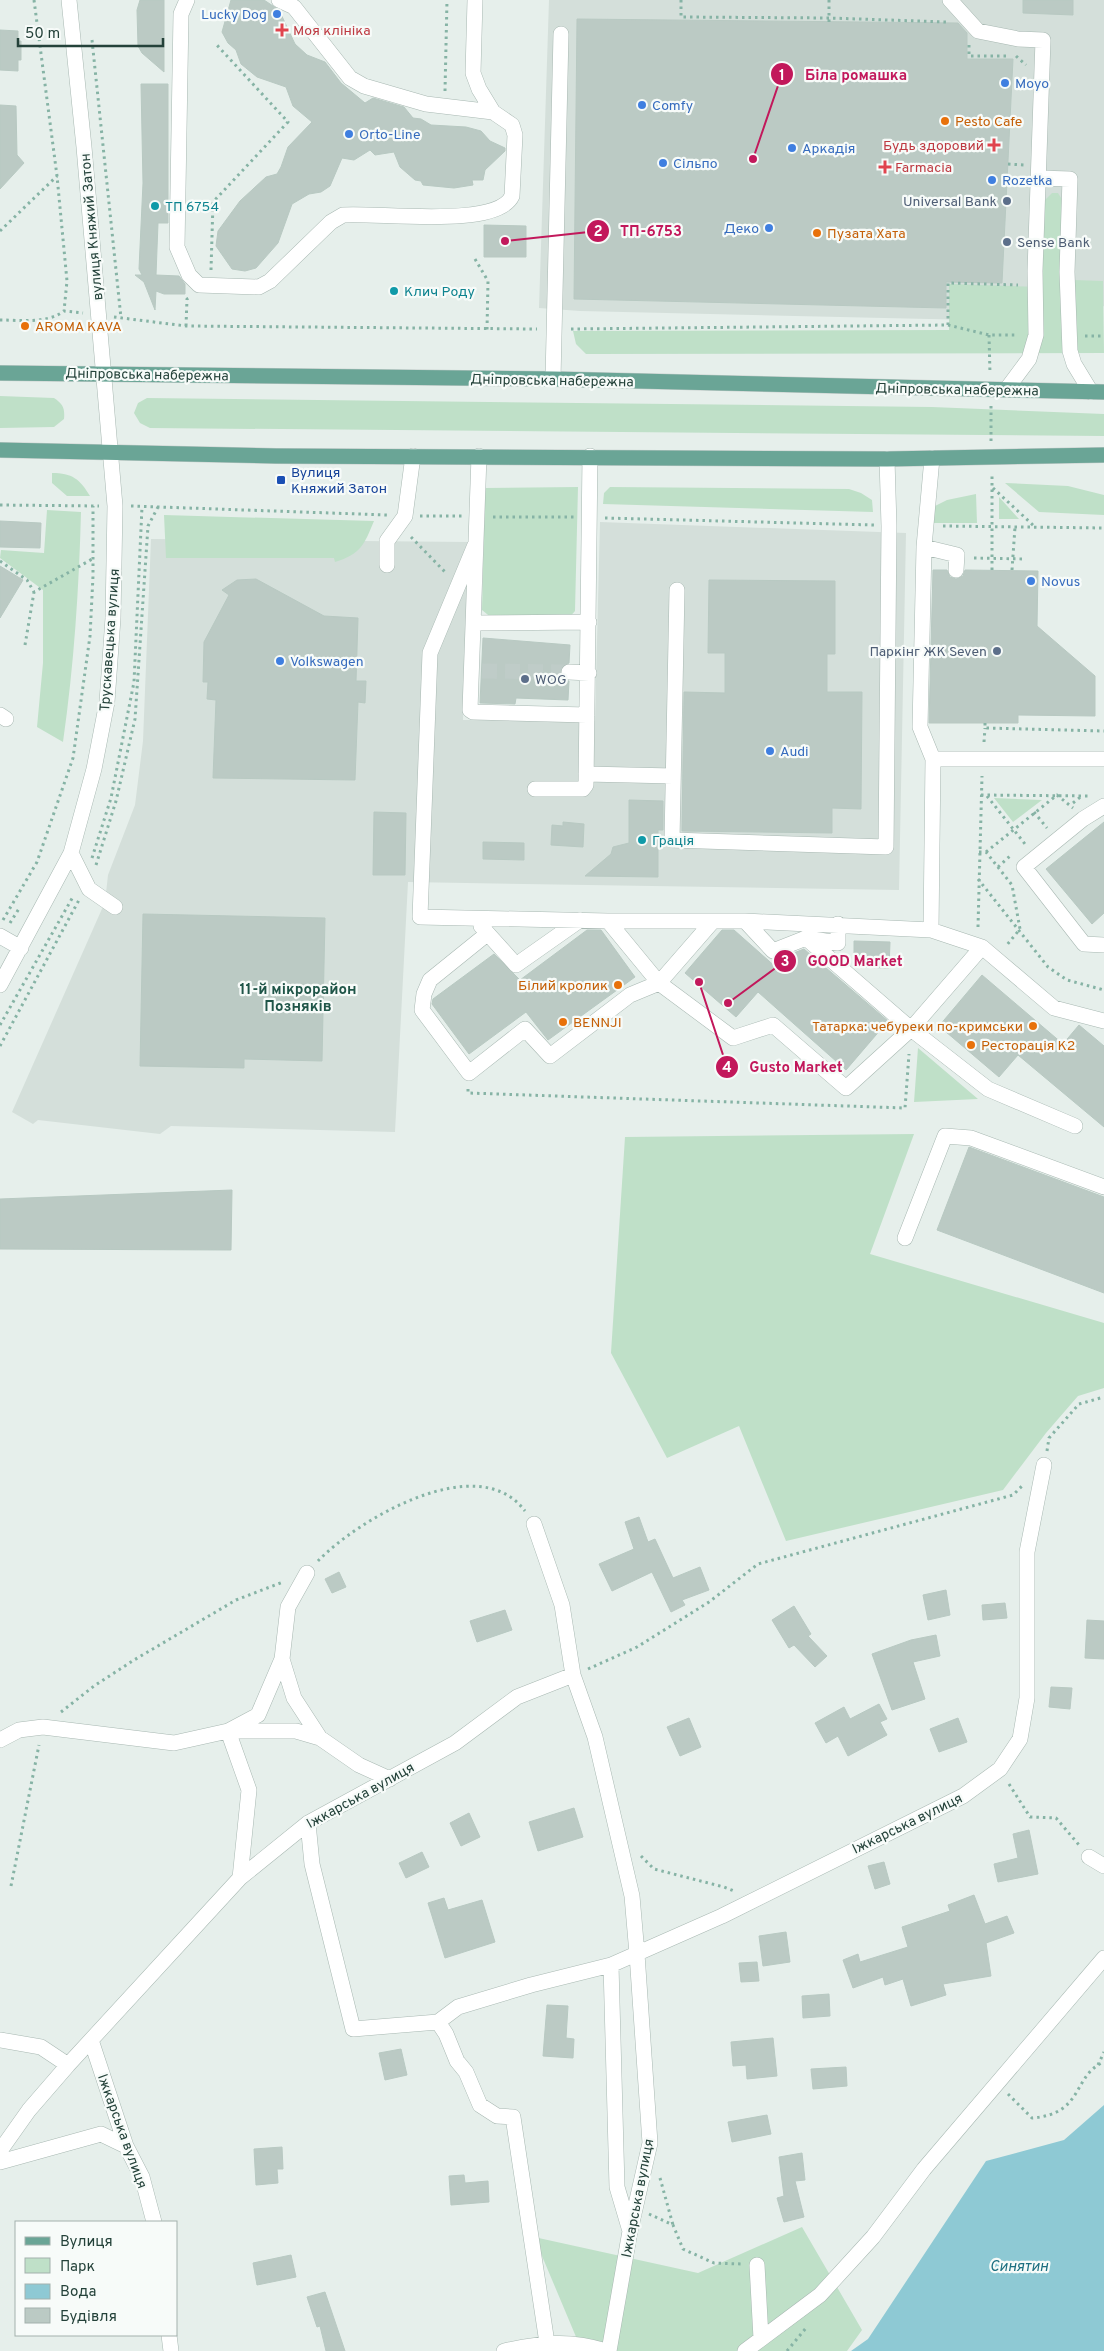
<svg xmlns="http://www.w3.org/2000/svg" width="1104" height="2351" font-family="Overpass,sans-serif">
  <rect width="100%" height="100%" fill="#e6efeb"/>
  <path fill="#d4dfda" d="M549,0H1104V306L1065,322L580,311L539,308Z
    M600,522L906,533L899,890L408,882L395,1132L171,1126L160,1134L38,1120L33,1124L12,1112L105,902L108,875L135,805L143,741L151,539L469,542L463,720L595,721Z"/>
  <path fill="#bfe0c8" d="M1052,193H1058L1063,201L1073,280L1103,281L1104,353L586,354L576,344L573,331L949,330V284L1042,287L1045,200Z
    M0,396L54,398C63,404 65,408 64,419L54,427L0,428Z
    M147,398L932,407L1104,414V436L150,428L140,423L134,413L138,403Z
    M52,473C72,473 80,479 90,496H67L52,483Z
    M1005,483L1068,486L1104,495V515L1039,512Z
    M578,487L575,611L568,619H493L482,610L485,488Z
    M610,487L849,489L861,493L872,500L873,512L603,504L604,493Z
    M976,494L977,523H933L935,506L947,500Z
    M999,497L1019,519H999Z
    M47,510L81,512C79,589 74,665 63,742L37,727L43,663V590L0,558L1,550L44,553Z
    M164,515L374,521C364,545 361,554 335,562L334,558H166Z
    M994,798L1042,800L1013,822Z
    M918,1048L978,1099L914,1102Z
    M914,1134L870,1254L1104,1323V1388L1078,1396L1046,1433L1003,1490L786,1541L739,1426L667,1458L611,1353L625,1137Z
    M802,2227L862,2330L847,2351H582L534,2237L698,2273Z"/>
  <path fill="#8ec9d4" d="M1104,2105V2351H851L868,2339L986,2161L1064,2140Z"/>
  <path fill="#bbcac4" stroke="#b8c9c2" d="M140,0H164V72L142,53L138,46L137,10Z
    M231,0H264L279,10L295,44L307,55L325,62L341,83L365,103L373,98L404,107L413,118L421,119L431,125L466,127L481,131L490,141L505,148V151L485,170L483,180H472L473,185L454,188L423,185L421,181L415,180L400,167L394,152L375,155L370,150L354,160L342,158L330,186L321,192L309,194L292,204L278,243L256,268L245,271L232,269L216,246L218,231L240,201L266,177L277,174L281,167L288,147L312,122L293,106L286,87L257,77L241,64L236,50L228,43L222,32Z
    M1023,0H1073V15L1023,13Z
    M577,19L958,23L967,33V59H1013L1002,283L946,282V308L574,299Z
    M0,30L18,31V41H21V60H18V71L0,70Z
    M141,84H168V223H158L156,275L179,276L185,284V294H164L156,291L155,310L144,282L135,275H142L139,269L143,183Z
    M0,105L16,106L17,155L24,163L0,189Z
    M484,225L526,226V257H484Z
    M0,521L41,523L40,548L0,547Z
    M0,566L23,580L0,618Z
    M933,570H947L950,577L956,579L963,576L965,570L1038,571L1037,626L1095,676V716L1018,715V723H929Z
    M256,579L324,616L358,618L356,681H366L365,703L358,702L355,780L213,778L216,700L207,699L208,682H203L204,642L229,595L222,590L237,580Z
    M709,580L835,581V654H827V692H862L861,809L832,808V833L682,831L684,692L725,693V653H708Z
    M483,638L570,645L569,663L561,667L560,672L564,680L569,681L568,700L516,698L515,704L480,703Z
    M629,800L663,801V830H658V877L585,876L611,854L613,847L629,843Z
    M374,812L406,813L405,875H373Z
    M563,822L584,824L583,847L551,845L552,825L563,826Z
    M1104,822V913L1092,924L1046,869Z
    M483,842L524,843V860L483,859Z
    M143,914L325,918L322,1061L244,1059V1068L140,1066Z
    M587,930H601L635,977L548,1040L526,1012L469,1054L432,1004L433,999L494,954L520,980Z
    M722,930H734L778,969L791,954L804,949L888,1021L846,1070L758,992L736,1017L685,973Z
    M854,941L890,942L889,968L854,967Z
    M982,975L1063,1044L1079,1025L1104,1046V1127L1018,1055L999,1077L939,1026Z
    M969,1147L1104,1197V1293L937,1230Z
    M232,1190L231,1250L0,1249V1199Z
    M639,1517L648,1542L655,1539L673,1578L700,1567L709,1590L682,1600L685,1605L671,1612L652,1572L612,1591L599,1564L634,1549L625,1522Z
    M339,1572L346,1587L332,1593L325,1579Z
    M946,1590L950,1615L928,1620L923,1595Z
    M1005,1603L1007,1618L983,1620L982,1605Z
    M794,1606L811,1634L808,1636L827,1656L815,1667L794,1645L789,1648L772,1620Z
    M505,1610L512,1630L477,1642L470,1621Z
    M1087,1620L1104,1621V1659L1085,1658Z
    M936,1635L940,1656L913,1662L925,1699L892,1710L872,1654L911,1640Z
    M1051,1687L1072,1688L1070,1709L1049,1707Z
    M879,1704L887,1719L880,1722L887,1735L848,1756L838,1736L826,1743L815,1723L844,1707L850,1719Z
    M689,1718L701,1747L680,1756L667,1727Z
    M958,1718L967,1742L939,1752L930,1729Z
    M574,1808L583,1837L538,1851L529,1822Z
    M469,1813L480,1837L461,1846L450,1823Z
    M1029,1830L1038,1874L998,1882L994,1864L1018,1858L1013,1834Z
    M422,1852L429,1867L406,1878L399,1863Z
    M884,1862L890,1884L875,1889L868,1866Z
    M974,1895L985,1924L1007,1916L1014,1933L986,1943L991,1976L943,1984L946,1995L911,2006L903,1979L885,1985L883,1977L853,1988L843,1960L858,1954L860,1962L908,1947L902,1927L950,1911L948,1905Z
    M444,1898L448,1910L482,1900L495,1942L445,1958L428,1903Z
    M786,1932L790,1962L763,1966L759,1936Z
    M757,1962L759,1981L741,1982L739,1963Z
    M829,1994L830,2016L803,2018L802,1996Z
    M547,2005L568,2006L566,2038L574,2039L573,2058L543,2056Z
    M773,2038L777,2076L747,2079L746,2065L733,2066L731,2042Z
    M401,2049L407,2075L385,2080L379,2053Z
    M846,2067L847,2086L813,2089L811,2069Z
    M767,2115L771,2134L732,2142L728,2122Z
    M282,2147L283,2169H277L278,2183L256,2185L254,2149Z
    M802,2153L805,2180L795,2181L804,2217L784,2222L777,2198L784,2196L779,2157Z
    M464,2175L465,2183L488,2181L489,2202L451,2205L449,2176Z
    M291,2255L296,2277L257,2285L253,2263Z
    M325,2292L345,2351H326L320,2326L317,2327L307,2297Z"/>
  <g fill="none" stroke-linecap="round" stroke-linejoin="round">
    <path stroke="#bfccc8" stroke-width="15" stroke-dasharray="15 8" stroke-linecap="butt" d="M482,671L569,672"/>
    <defs>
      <path id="minor" d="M187,0L181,14L177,247L189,275L199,285L259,287L270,281L331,222L343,215C377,212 497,229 512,196L515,135L512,125L493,112L426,104L364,86L350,78L294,7L279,0
        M475,0L473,73L479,89L493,112
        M950,0L978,31L1018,39L1043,40L1035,271L1036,335L1029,359L1006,390
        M1038,178L1070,179L1067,272L1070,351L1074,364L1091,392
        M553,379L561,34
        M479,456L470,710L473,712L587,715
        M932,458L924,547L920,727L933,759
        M475,545L430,653L420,917L608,921H745L931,930L933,759H1104
        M924,547L957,555L956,570
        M387,565V541L405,516L413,456
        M677,590L672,840L886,847L889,526L887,459
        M474,623L589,622
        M569,672L589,673
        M0,715L6,719
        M586,774L673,776
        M535,789H583L586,785L590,456
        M1104,806L1083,819L1024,867L1084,944L1104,945
        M71,853L89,889L115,907
        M608,921L659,983L713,921
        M745,921L773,951L806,938L838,943V924
        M481,926L516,965L580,920
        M931,930L982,947L911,1029L988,1089L1075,1126
        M487,934L430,980L424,994L422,1010L469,1073L525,1029L550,1056L630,995L659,983L733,1038L773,1025L846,1088L911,1029L806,938
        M0,936L21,948
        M982,947L1054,1008L1104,1021
        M0,985L71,853L94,769L107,702L113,618L115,506L84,147L69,0
        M905,1238L945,1136L971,1138L1104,1187
        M534,1524L562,1605L573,1675L595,1737L632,1896L637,1954L650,2143L630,2231L609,2351
        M307,1573L288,1607L282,1659L294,1698L320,1738
        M0,1740L19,1730L43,1727L174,1743L228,1731H296L320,1738L359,1765L390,1779
        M308,1823L312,1864L353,2029L438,2022L458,2007L531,1985L611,1965
        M1089,1857L1104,1866
        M240,1878L249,1790L228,1731L258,1715L282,1659
        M438,2022L446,2034L457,2061L466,2072L480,2105L497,2116L513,2117L547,2343
        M0,2040L41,2047L68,2065
        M91,2040L126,2146L142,2177L154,2222
        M0,2151L29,2110L68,2065L240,1878L308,1823L455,1743L517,1697L573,1675
        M0,2162L101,2134L126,2146
        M630,2231L617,2187L611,1965L722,1916L963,1796L1000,1769L1020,1739L1027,1698V1552L1044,1465
        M757,2265L761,2338
        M169,2335L171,2351
        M504,2351C541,2343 569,2339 606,2351
        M745,2351L820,2295L873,2237L924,2169L1104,1958"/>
      <path id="major" d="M0,373L553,379L1104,392
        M0,450L276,456L887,459L1104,455"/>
    </defs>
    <use href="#minor" stroke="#a8b8b2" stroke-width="16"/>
    <use href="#major" stroke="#c2cac8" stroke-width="16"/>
    <path stroke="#86b3a5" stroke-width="3" stroke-dasharray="2.5 4" stroke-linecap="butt" d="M34,0L57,176L67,281L64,311
      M681,0V17L829,18L947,22
      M829,22V0
      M92,40L121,318
      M969,45V56H1009
      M1016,56L1026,65
      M445,91L447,0
      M1008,164L1024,165
      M0,231L57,176
      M475,259L488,281L487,330
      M211,270L213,202L288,122L215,43
      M114,317L186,326L537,329
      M0,320C20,320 47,324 64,311L83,313
      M948,325V283L1018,285
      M186,326L187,299L189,298
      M571,329L948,325L989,335H1018
      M989,335L990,374
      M1085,336H1104
      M991,406V442
      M993,488L1034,526
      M0,505L99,506
      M131,506L387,515
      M420,516H462
      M493,517H574
      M605,518L874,525
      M943,526L1104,528
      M411,537L447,574
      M974,558L1026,559
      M0,561L27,580L34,592L94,558
      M992,570V473
      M1012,570L1015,527
      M25,645L34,592
      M985,723V728L1104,731
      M984,742L985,728
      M981,795L1088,796
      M987,796L1025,844
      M1073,803L1083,795
      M1034,812L1047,828
      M979,852H986L1012,885L1020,929L1006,946
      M986,852L1057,795L1073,808
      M92,858L111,798L134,682L142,507
      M96,865L116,801L135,719L148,526L158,507
      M998,867L1010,856
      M978,879L1048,967L1067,980L1104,990
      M3,920L37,862L73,758L90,636L93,576V506
      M10,923L20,907
      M978,927L982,776
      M0,1025L74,895
      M0,1046L79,900
      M468,1089V1093L905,1108L909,1054
      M1047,1451L1049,1438L1079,1404L1104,1397
      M318,1561C357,1520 478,1448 525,1511
      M588,1669L637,1647L709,1602L758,1564L1013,1495L1023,1485
      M61,1712L94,1686L134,1660L236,1600L283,1582
      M1009,1784L1030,1817L1056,1818L1079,1845
      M641,1856L654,1869L724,1887L734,1891
      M11,1886L39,1745
      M1098,2065L1104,2052
      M1008,2094L1032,2118C1085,2114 1072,2075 1104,2062
      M660,2178L673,2225
      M649,2214L673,2225L683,2249L714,2263L742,2264
      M787,2351L806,2328"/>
    <use href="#minor" stroke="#fff" stroke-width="15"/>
    <use href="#major" stroke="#6aa596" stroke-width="15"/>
  </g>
  <g fill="#3f7fe0" stroke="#f7fbf9" stroke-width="2">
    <circle cx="277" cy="14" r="5"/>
    <circle cx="1005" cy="83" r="5"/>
    <circle cx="642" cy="105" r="5"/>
    <circle cx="349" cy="134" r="5"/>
    <circle cx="792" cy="148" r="5"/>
    <circle cx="663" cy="163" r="5"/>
    <circle cx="992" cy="180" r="5"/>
    <circle cx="769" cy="228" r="5"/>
    <circle cx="1031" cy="581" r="5"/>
    <circle cx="280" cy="661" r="5"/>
    <circle cx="770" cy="751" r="5"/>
  </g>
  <g fill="#e0444e" stroke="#f7fbf9" stroke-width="2">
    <path d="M279.5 22.5h5v5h5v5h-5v5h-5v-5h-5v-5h5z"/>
    <path d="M991.5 137.5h5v5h5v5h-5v5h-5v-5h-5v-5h5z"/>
    <path d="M882.5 159.5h5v5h5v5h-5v5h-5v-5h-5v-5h5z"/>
  </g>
  <g fill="#e8710a" stroke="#f7fbf9" stroke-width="2">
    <circle cx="945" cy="121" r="5"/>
    <circle cx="817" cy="233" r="5"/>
    <circle cx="25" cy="326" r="5"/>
    <circle cx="618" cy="985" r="5"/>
    <circle cx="563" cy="1022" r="5"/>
    <circle cx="1033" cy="1026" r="5"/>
    <circle cx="971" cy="1045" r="5"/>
  </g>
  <g fill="#5c6f8a" stroke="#f7fbf9" stroke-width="2">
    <circle cx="1007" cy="201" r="5"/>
    <circle cx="1007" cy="242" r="5"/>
    <circle cx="997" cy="651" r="5"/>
    <circle cx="525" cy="679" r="5"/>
  </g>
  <g fill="#0f9aa8" stroke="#f7fbf9" stroke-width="2">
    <circle cx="155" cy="206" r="5"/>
    <circle cx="394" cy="291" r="5"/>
    <circle cx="642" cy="840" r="5"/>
  </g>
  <rect fill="#1a4fb4" stroke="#f7fbf9" stroke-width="2" x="276" y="475" width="10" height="10" rx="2.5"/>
  <g text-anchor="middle" stroke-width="4.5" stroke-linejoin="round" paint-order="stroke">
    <g font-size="14" fill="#366cbe" stroke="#f7fbf9" text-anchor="start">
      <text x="267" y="19" text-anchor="end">Lucky Dog</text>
      <text x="1015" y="88">Moyo</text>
      <text x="652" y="110">Comfy</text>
      <text x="359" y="139">Orto-Line</text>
      <text x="802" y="153">Аркадія</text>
      <text x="673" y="168">Сільпо</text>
      <text x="1002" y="185">Rozetka</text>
      <text x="759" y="233" text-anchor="end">Деко</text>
      <text x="1041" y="586">Novus</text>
      <text x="290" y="666">Volkswagen</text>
      <text x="780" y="756">Audi</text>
    </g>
    <g font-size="14" fill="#be3a42" stroke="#f7fbf9" text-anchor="start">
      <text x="293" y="35">Моя клініка</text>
      <text x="984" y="150" text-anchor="end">Будь здоровий</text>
      <text x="895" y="172">Farmacia</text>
    </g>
    <g font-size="14" fill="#c56008" stroke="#f7fbf9" text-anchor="start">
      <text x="955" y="126">Pesto Cafe</text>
      <text x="827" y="238">Пузата Хата</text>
      <text x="35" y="331">AROMA KAVA</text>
      <text x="608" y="990" text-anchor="end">Білий кролик</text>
      <text x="573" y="1027">BENNJI</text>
      <text x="1023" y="1031" text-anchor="end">Татарка: чебуреки по-кримськи</text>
      <text x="981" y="1050">Ресторація K2</text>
    </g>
    <g font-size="14" fill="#4e5e75" stroke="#f7fbf9" text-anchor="end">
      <text x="997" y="206">Universal Bank</text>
      <text x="1017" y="247" text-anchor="start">Sense Bank</text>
      <text x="987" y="656">Паркінг ЖК Seven</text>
      <text x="535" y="684" text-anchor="start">WOG</text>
    </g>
    <g font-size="14" fill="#0d838f" stroke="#f7fbf9" text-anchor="start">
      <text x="165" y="211">ТП 6754</text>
      <text x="404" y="296">Клич Роду</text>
      <text x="652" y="845">Грація</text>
    </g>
    <g font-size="14" fill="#24423a" stroke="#f7fbf9">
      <text transform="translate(91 227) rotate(-95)" y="5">вулиця Княжий Затон</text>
      <text transform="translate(147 374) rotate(1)" y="5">Дніпровська набережна</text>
      <text transform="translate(552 380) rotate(1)" y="5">Дніпровська набережна</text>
      <text transform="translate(957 389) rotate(1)" y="5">Дніпровська набережна</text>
      <text transform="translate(109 640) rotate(-86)" y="5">Трускавецька вулиця</text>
      <text transform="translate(360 1795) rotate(-29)" y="5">Іжкарська вулиця</text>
      <text transform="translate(907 1823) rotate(-26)" y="5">Іжкарська вулиця</text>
      <text transform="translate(123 2131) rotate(70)" y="5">Іжкарська вулиця</text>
      <text transform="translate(637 2198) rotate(-79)" y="5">Іжкарська вулиця</text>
    </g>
    <g font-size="14" fill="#164399" stroke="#f7fbf9" text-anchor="start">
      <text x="291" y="477">Вулиця<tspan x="291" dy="16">Княжий Затон</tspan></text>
    </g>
    <g font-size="15" font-weight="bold" fill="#1f5548" stroke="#f7fbf9">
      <text x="298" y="994">11-й мікрорайон<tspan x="298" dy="17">Позняків</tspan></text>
    </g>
    <g font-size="15" font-style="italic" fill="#1c6f80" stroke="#f7fbf9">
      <text x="1019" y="2271">Синятин</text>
    </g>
  </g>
  <path fill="none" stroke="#c2185b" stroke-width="2" d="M753 159L782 74M505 241L598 231M728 1003L785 961M699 982L727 1067"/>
  <g fill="#c2185b" stroke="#f7fbf9" stroke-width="2">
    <circle cx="753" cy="159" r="5"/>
    <circle cx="505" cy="241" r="5"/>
    <circle cx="728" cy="1003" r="5"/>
    <circle cx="699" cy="982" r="5"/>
    <circle cx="782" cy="74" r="12"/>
    <circle cx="598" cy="231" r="12"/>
    <circle cx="785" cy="961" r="12"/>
    <circle cx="727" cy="1067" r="12"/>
  </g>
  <g font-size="15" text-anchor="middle" font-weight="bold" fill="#fff">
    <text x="782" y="80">1</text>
    <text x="598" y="236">2</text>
    <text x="785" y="966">3</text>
    <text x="727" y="1072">4</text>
  </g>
  <g font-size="15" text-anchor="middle" font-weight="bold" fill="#c2185b" stroke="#f7fbf9" stroke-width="4.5" stroke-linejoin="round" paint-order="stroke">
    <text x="856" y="80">Біла ромашка</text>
    <text x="651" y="236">ТП-6753</text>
    <text x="855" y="966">GOOD Market</text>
    <text x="796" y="1072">Gusto Market</text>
  </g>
  <rect x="15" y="2221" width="162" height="115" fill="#f7fbf9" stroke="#a3b1ad"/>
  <rect x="25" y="2237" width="25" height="8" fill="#6aa596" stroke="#a3b1ad"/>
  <text x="60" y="2246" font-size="15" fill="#24423a">Вулиця</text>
  <rect x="25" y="2258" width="25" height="15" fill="#bfe0c8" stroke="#a3b1ad"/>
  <text x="60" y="2271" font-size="15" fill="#24423a">Парк</text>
  <rect x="25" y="2284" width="25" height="15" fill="#8ec9d4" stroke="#a3b1ad"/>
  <text x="60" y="2296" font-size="15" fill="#24423a">Вода</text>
  <rect x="25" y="2308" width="25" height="15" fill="#bbcac4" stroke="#a3b1ad"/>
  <text x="60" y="2321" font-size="15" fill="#24423a">Будівля</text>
  <path d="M18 38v8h145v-8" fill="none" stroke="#24423a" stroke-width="2.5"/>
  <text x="25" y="38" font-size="15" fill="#24423a" stroke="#f7fbf9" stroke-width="4" paint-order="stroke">50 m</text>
</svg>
